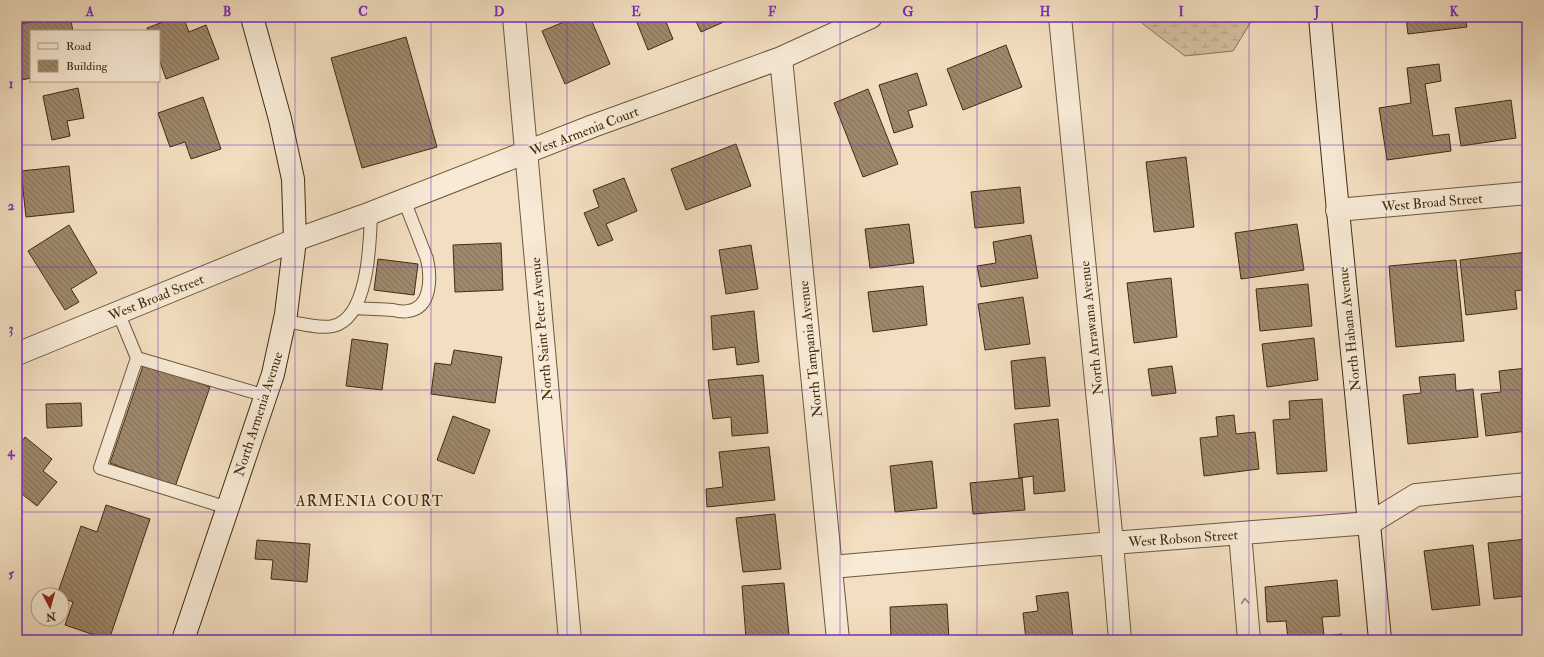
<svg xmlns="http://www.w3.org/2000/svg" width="1544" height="657" font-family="'IM FELL Double Pica',serif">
  <defs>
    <pattern id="wetland-marsh" width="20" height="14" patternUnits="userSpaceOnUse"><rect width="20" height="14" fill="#d4c0a2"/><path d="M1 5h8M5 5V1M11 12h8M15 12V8" fill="none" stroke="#b7a58a"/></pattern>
    <pattern id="building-back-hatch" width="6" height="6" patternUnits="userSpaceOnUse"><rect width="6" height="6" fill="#9e886b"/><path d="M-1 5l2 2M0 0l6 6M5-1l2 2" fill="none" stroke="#826f56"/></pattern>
  </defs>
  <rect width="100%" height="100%" fill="#f2dec0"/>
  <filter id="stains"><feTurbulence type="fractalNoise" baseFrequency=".005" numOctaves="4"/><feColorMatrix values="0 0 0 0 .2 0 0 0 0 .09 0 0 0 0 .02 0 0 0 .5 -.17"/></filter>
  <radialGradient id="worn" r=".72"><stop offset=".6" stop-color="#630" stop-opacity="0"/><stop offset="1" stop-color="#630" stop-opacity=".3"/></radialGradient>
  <path fill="url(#wetland-marsh)" stroke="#8b7658" d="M1139,17H1254L1233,51L1185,56L1143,24Z"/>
  <path fill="url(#building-back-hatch)" stroke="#422b0f" d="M53,17H70L73,31H31V78L17,81V25Z
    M176,17H183L189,32L206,25L219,59L166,79L159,59V31H148L147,28Z
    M576,17H590L610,64L565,84L542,31Z
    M644,17H664L673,39L648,50L636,20Z
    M694,17H735L701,32Z
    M1406,17H1465L1467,27L1408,34Z
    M406,37L437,147L362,168L331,58Z
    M1006,45L1022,87L963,110L947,69Z
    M1439,64L1441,81L1425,84L1433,136L1449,134L1451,151L1387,160L1379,108L1411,103L1407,68Z
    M917,73L927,105L908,111L913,127L894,133L879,85Z
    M78,88L84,118L67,121L70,136L52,140L43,96Z
    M868,89L898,164L863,177L834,103Z
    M203,97L221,149L191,159L185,142L170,147L158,113Z
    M1511,100L1516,138L1461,146L1455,108Z
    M736,144L751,186L686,210L671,169Z
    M1186,157L1194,227L1154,232L1146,162Z
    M69,166L74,212L26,217L21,171Z
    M624,178L637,211L606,224L613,240L598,246L584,213L599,207L593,190Z
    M1020,187L1024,223L975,228L971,192Z
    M909,224L914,263L870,268L865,229Z
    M1297,224L1304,270L1241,279L1235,233Z
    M69,225L97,273L71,289L79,302L65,310L28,251Z
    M1031,235L1038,278L981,287L977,266L996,263L993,242Z
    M501,243L503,290L455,292L453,245Z
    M751,245L758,289L726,294L719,250Z
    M1527,252V289L1515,291L1517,309L1466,315L1460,260Z
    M378,259L418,264L414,295L374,290Z
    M1456,260L1464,341L1396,347L1389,266Z
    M1171,278L1177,337L1134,343L1127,283Z
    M1308,284L1312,326L1260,331L1256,289Z
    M923,286L927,325L873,332L868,292Z
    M1023,297L1030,344L985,350L978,304Z
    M754,311L759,362L737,365L735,347L713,350L711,316Z
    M1314,338L1318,380L1267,387L1262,344Z
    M352,339L388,344L382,390L346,386Z
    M454,350L502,357L495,403L431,394L435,363L451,365Z
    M1045,357L1050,406L1015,409L1011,361Z
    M144,363L210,387L175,487L110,463Z
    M1172,366L1176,393L1152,396L1148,369Z
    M1527,368V431L1486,436L1481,394L1501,392L1499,371Z
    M1455,374L1456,391L1473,389L1478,437L1408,444L1403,395L1421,393L1419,377Z
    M763,375L768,433L732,436L731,417L713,419L708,380Z
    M1322,399L1327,471L1277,474L1273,420L1290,419L1289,401Z
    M81,403L82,426L47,428L46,404Z
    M1234,415L1236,434L1255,432L1259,469L1204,476L1200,438L1218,436L1216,417Z
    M453,416L490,430L474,474L437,460Z
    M1058,419L1065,491L1034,494L1033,476L1019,478L1014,424Z
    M25,437L52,459L43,471L57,482L37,506L17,490V448Z
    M769,447L775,500L707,507L706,489L723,487L719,452Z
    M932,461L937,508L895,512L890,466Z
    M1022,478L1025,510L973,514L970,483Z
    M106,505L150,519L109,640L65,625L73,602L62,598V595H57L81,526L97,532Z
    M775,514L781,569L743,572L736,518Z
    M1527,539V596L1494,599L1488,543Z
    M257,540L310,544L307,582L271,579L273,560L255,559Z
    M1473,545L1480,605L1432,610L1424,551Z
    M1337,580L1340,616L1322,617L1324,636L1342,634L1343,640H1277L1288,639L1286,621L1267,622L1265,587Z
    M784,583L789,635L746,639L742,586Z
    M1068,592L1073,639L1026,640L1023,613L1038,611L1036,596Z
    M947,604L949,640H891L890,607Z"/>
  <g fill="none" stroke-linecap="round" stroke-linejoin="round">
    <defs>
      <path id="lane" d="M355,308C368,309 380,309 393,310C397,311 403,312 408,311C432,308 431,276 427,259L404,200
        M118,312L137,358L266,396
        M285,321C298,323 320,329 333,326C369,318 370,241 371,213
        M137,358L100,468L228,508"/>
      <path id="street" d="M514,17L570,640
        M1060,17L1112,543L1120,640
        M781,58L838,640
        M1337,210L1527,193
        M17,354L295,240L371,213L593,126L781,58L871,17
        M1240,533L1249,640
        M831,567L1112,543L1370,523L1416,495L1527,484"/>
      <path id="secondary" d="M1320,17C1338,225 1361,432 1380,640
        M183,640L273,374L286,314L295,240L293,179L280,119L252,17"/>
    </defs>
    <use href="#lane" stroke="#6e583b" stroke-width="14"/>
    <use href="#street" stroke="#6e583b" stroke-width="24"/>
    <use href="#secondary" stroke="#422b0f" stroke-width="24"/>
    <use href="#lane" stroke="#f7ead6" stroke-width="12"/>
    <use href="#street" stroke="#f7ead6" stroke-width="22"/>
    <use href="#secondary" stroke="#f7ead6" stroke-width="22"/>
  </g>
  <defs><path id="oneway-chevron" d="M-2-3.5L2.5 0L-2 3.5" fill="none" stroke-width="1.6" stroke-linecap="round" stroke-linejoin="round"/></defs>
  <use stroke="#9c8a72" href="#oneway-chevron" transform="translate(1245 601) rotate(-95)"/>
  <path fill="none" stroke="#7b2cbf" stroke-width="1" stroke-opacity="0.55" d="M158,17V31M295,17V640M431,17V640M567,17V640M704,17V640M840,17V640M977,17V640M1113,17V640M1249,17V640M1386,17V640M158,81V640M17,145H1527M17,267H1527M17,390H1527M17,512H1527"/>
  <g text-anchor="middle" stroke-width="3.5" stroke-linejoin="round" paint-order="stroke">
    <g font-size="14" fill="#422b0f" stroke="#f7ead6">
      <text transform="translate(584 131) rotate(-21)" y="5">West Armenia Court</text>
      <text transform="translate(1432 202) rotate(-5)" y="5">West Broad Street</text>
      <text transform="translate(156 297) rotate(-22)" y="5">West Broad Street</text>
      <text transform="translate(1091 328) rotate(-96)" y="5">North Arrawana Avenue</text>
      <text transform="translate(541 329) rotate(-95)" y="5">North Saint Peter Avenue</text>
      <text transform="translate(1349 329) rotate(-96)" y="5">North Habana Avenue</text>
      <text transform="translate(810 349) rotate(-96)" y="5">North Tampania Avenue</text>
      <text transform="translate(258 414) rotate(-72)" y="5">North Armenia Avenue</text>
      <text transform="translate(1183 538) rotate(-4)" y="5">West Robson Street</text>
    </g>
    <g font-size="15" letter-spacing="1" fill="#422b0f" stroke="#f7ead6">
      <text x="370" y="506">ARMENIA COURT</text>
    </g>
  </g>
  <rect width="1544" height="657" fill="none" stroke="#f2dec0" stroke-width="44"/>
  <rect x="30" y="30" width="130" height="52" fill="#f7ead6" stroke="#af9e86"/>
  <rect x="38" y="43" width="20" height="6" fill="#f7ead6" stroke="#af9e86"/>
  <text x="66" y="50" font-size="12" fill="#422b0f">Road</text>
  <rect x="38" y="60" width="20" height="12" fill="url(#building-back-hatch)" stroke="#af9e86"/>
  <text x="66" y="70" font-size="12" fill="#422b0f">Building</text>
  <g transform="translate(50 607) rotate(174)"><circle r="19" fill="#f7ead6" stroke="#af9e86"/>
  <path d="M0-3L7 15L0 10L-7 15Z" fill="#8f2418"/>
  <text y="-6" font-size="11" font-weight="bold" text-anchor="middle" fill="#422b0f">N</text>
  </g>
  <rect x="22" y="22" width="1500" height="613" fill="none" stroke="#7b2cbf" stroke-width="1.5"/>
  <g font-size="13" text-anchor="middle" font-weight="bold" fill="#7b2cbf">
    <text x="90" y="16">A</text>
    <text x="227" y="16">B</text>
    <text x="363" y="16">C</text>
    <text x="499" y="16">D</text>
    <text x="636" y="16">E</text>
    <text x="772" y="16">F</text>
    <text x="908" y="16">G</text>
    <text x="1045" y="16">H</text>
    <text x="1181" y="16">I</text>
    <text x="1317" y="16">J</text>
    <text x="1454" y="16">K</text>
    <text x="11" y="88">1</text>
    <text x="11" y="210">2</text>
    <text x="11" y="333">3</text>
    <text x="11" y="456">4</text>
    <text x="11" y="578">5</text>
  </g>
  <rect width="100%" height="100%" filter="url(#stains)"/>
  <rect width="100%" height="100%" fill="url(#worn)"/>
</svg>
